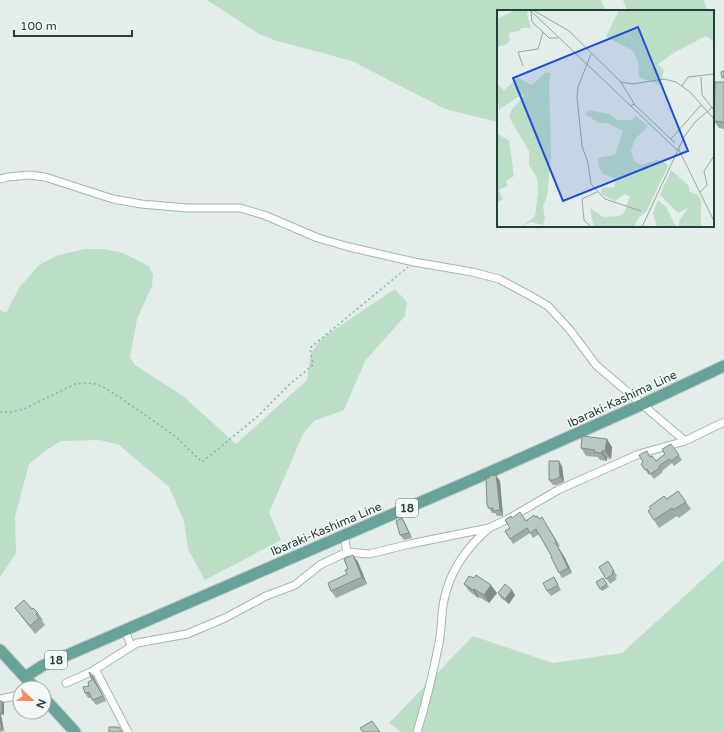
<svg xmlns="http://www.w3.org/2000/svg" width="724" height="732" font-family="'Varela Round',sans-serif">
  <rect width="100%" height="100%" fill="#e3ede9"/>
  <path fill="#bcdec7" d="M207,0H601L606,11H498V122L445,109L352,61L277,41L259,34Z
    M623,0H704L707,11H627Z
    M84,249H104L123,253L149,266L153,275L152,286L137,319L130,357L135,365L183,396L236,444L307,380L311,353L322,338L395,289L407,302L405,316L365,361L344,410L314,421L303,434L269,513L281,540L205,580L188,549L184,521L169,487L119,445L100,440L61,441L45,451L29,464L15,517L16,553L0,577V310L6,313L19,288L39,265L56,256Z
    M724,560V732H402L389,723L473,636L553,663L622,653Z"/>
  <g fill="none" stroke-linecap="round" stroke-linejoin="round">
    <defs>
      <path id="minor" d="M0,179L8,177L29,175L45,177L113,199L141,204L187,208H240L264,215L318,238L349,247L414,262L472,272L499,279L529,295L548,306L570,330L596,365L685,441
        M344,536L347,552L369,554L410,544L489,528L510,518L558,490L639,454L685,441L724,422
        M125,630L131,646
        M95,669L128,732
        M66,683L91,672L137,643L187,634L225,618L266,596L295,585L320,565L347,552
        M0,699L20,695
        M417,732C426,703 433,673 439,643C442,628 441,614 444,600C450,571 467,547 489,528"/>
      <path id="primary" d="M0,650L35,688
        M25,677L42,666L488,473L643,404L724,366
        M44,698L75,732"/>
    </defs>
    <use href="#minor" stroke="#a5b5b1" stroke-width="9"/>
    <use href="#primary" stroke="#c1c9c8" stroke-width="13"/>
    <path stroke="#83b1a6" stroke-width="1.5" stroke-dasharray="2 3" stroke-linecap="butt" d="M0,412H12L24,409L75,384L85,383L96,384L105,388L122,399L175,436L202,462L257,417L290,384L313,365L310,348L408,267"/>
    <use href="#minor" stroke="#fff" stroke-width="7"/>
    <use href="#primary" stroke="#67a398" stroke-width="11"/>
  </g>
  <path fill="#9eaca7" d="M724,82V129L719,128L714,121Z
    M607,439L612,447L611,459L607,458V461L600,460L598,457L586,456L581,448Z
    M671,444L682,460L674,466L672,463L662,471L663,472L654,479L650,474L649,475L641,464L651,457L656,461L665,454Z
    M562,466L564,482L557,485H553L549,480Z
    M500,481L503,516H497L495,513H492L487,505Z
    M678,491L691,509L679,518L677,516L659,528L648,511Z
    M535,517L545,522L560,546L558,547L565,558L572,573L562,578L559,573L552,557L539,534L533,538L530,533L513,544L505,531L510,528L512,518L526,520Z
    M402,518L405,523L412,538L404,540L400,535Z
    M608,561L617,576L615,577L617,579L610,584L599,567Z
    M358,562L367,584L336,598L331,591L347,574L348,569Z
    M554,577L561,590L551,596L547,591Z
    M474,578L497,593L489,603L479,597L478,598L469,591L464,584Z
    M603,578L609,587L602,591L596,582Z
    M498,593L515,595L509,604L501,598Z
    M15,608L32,609L38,613L43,620L42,621L45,625L35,634Z
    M90,672L93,676L106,701L96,705L91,698H88L85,693L92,680Z
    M0,701H2L4,703V715H1L4,731L0,732Z"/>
  <path fill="#818c88" d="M607,439L612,447L611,459L605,451Z
    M602,451L607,458V461L601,453Z
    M559,461L562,466L564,482L560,477Z
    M496,475L500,481L503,516L500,510Z
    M402,518L405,523L412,538L409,533Z
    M555,542L565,558L572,573L568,568Z
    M353,555L358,562L367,584L362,577Z
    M491,585L497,593L489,603L484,595Z
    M474,589L479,597L478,598L473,590Z
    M512,590L515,595L509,604L505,599Z
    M90,672L93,676L106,701L103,696Z
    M2,701L4,703V715L2,713Z
    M0,714L1,715L4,731L2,728L0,719Z"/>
  <path fill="#b8c8c2" stroke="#818c88" d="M724,71V78H722L721,72Z
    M715,82H724V122L714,121Z
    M582,436L607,439L605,451H602L601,453L594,452L595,450L581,448Z
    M671,444L679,455L671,461L669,459L659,466L660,468L650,474L647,469L645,470L641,464L643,462L639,455L647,451L650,457L652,456L656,461L665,454L662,449Z
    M549,461H559L560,477L554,480H549Z
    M496,475L500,510L493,511V508H488V505H487L486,478H489V476Z
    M678,491L686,502L673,510L672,508L654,520L648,511L651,509L649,507L664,496L667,499Z
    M520,512L526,521L534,515L535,517L537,516L539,519L542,517L556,541L555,542L561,553L568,568L559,573L551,557H552L536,529L530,533L527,528L510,539L505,531L510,528L505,520L511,516L512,518Z
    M402,518L409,533L400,535L396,521Z
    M353,555L362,577L331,591L328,583L347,574L345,570L348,569L344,559Z
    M608,561L614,571L612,572L613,574L606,579L599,567Z
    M476,575L491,585L484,595L474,589L473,590L464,584L469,576L474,578Z
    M554,577L558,585L547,591L543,583Z
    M603,578L607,584L600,589L596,582Z
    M505,584L512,590L505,599L498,593Z
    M24,600L32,609L33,608L38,613L36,614L39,618L30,626L15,608Z
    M89,672L103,696L92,700L89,692L85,693L83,687L89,686L88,682L92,680Z
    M0,701H2V713H0Z
    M0,719L2,728L0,729Z
    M372,721L380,732H363L360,728Z
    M109,727H119L122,732H109Z"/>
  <g text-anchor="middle" stroke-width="3" stroke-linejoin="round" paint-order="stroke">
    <g fill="#f4f9f7" stroke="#617772" stroke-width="1">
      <rect x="396" y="499" width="22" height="18" rx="3"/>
      <rect x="45" y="651" width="22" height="18" rx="3"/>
    </g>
    <g font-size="11" font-weight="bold" fill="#223f39">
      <text x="407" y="512">18</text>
      <text x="56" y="664">18</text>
    </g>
    <g font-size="12" fill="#223f39" stroke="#f4f9f7">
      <text transform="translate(622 399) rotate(-25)" y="4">Ibaraki-Kashima Line</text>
      <text transform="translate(326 529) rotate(-23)" y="4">Ibaraki-Kashima Line</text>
    </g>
  </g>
  <g transform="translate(497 10)">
    <rect width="217" height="217" fill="#e3ede9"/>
    <path d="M18,0H31L30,5L34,18H25L22,21L12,23L13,30L10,34L0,37V9ZM122,0H217V32L209,26L178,42L161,54L167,60L163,75L142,67L141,51L135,40L109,27ZM49,62L54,64L52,72L54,145L50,187L46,196L48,209L46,215L34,212L24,217L38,206L41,183L40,168L32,155V141L12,107L15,99L27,86L25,84L2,100L0,74L7,80L21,68L35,75ZM92,100L112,104L120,110H135L139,106L151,116L138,129L134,140L137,151L144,155L160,150L169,153L171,156L149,202L142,207L137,217H98L96,214L93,198L106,207L122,206L127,203L133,186L127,184L118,191L104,184L105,178L117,177L119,169L106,164L102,157L101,148L118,145L126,121L110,113H102L88,104ZM0,123L12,131L17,166L9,171L11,176L2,180L6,189L0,193ZM174,160L191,175L193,182L201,185L204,191V217H182V211L191,198L181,203L163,185ZM161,190L169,197L179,217H160L156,203Z" fill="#bcdec7"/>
    <path fill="none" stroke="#96a7a3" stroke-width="1" d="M33,0L180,140M36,0L72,21L123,71L135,90L137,94L134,96M34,1L35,12L46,22L52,28H61M94,44L81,77L80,87L85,136L91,153L94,174L108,189L144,201M26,56L21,42L41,39L46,22M204,67L205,85L217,100M124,72L136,74L167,69L179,72L193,82L217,109M185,76L191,67L217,64M137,94L178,133M174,129L204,95M181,138L217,211M203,182L210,175L207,161L217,146M94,217L87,210L85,189L100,182M145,217L187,127L198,112L217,96"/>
    <path fill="#1d4ed8" fill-opacity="0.15" stroke="#1d4ed8" stroke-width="2" d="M141,17L191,141L66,191L16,68Z"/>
    <rect width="217" height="217" fill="none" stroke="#223f39" stroke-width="2"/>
  </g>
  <g transform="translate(32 700) rotate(112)"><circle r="19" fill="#f4f9f7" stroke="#a0afab"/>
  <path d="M0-3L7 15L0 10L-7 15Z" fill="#f48a5a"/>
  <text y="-6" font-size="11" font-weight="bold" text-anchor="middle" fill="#223f39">N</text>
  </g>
  <path d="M14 30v6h118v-6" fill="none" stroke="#223f39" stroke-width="2"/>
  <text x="20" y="30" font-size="12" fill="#223f39" stroke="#f4f9f7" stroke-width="3" paint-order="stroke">100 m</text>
</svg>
